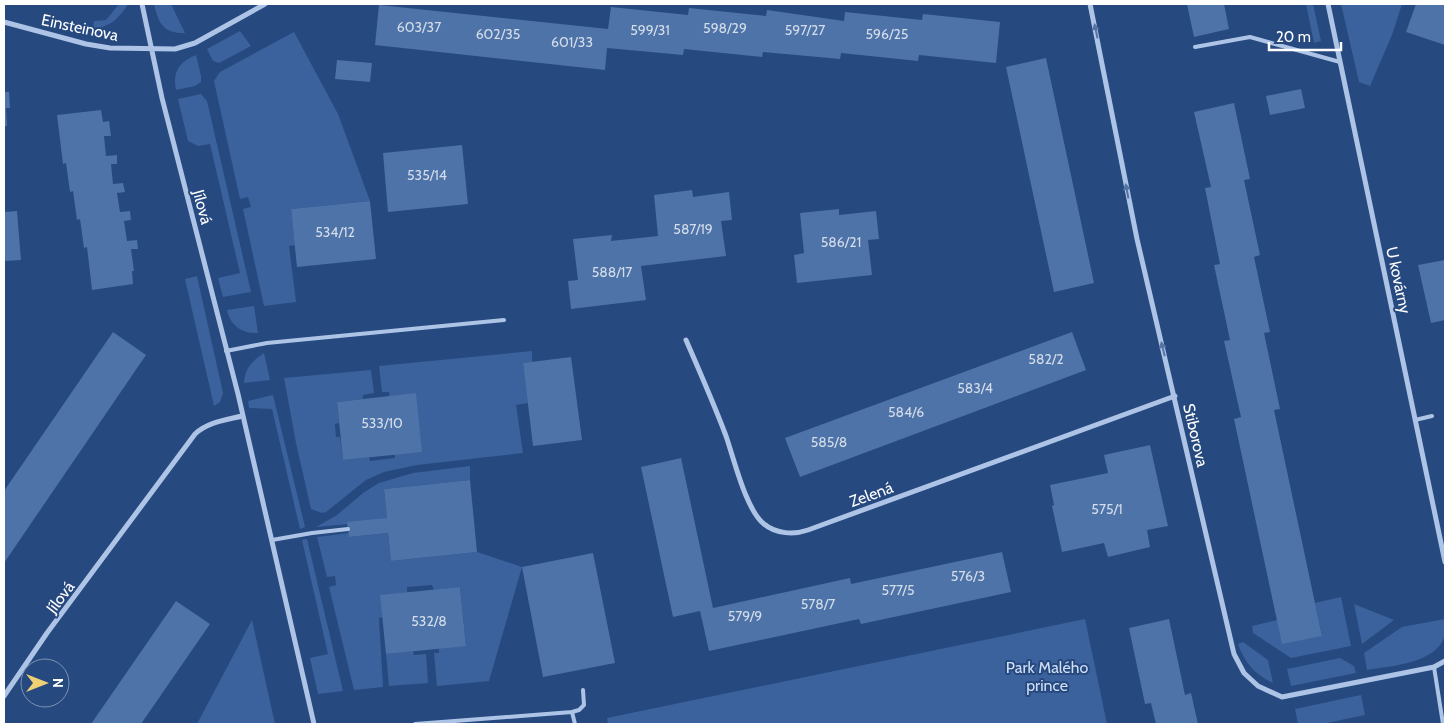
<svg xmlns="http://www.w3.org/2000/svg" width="1449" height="728" font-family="Cabin,sans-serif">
  <rect width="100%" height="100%" fill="#26497f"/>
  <path fill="#3b629d" d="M119,4H128C120,17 110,28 93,28L94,21L106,20Z
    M154,4H171L185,33C163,34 158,22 154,4Z
    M1306,4H1313L1321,41L1314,43Z
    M1341,4H1402L1392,35L1370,86L1359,82Z
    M240,31L251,46L219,63L213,61L207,49Z
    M294,32L338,114L370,201L291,209L295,245L289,246L296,302L264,306L243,209L251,207L248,197L240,199L214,81L220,72Z
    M196,55L201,76V82L195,86L176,90C172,72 179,62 196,55Z
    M201,94L207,101L251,292L223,297L218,278L240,273L210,144L198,146L188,141L178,99Z
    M197,276L223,393L220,402L214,406L185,279Z
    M254,306L258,333C242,334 230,325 227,310Z
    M532,351V362L523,363L528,403L516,405L523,453L417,465L384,472L366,480L326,512L322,513L311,509L296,443L284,378L371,370L374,393L363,395V399L337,402L339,423L335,424L336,437H340L343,460L369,457L370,461L395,458L389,392H382L379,366Z
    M264,353L270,380L244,383C245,368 252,361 264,353Z
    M273,395L305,527L300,529L272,409L249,408L248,401Z
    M470,466V480L384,489L387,518L348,524L316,527L337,515L363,493L379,483L413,473Z
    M349,533L350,537L388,533L391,561L477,552L522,567L489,681L437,686L434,653H439V648L466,645L460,587L434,590L432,585L407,587V593L383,617L379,618L383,687L354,690L329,587L336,585L335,576L327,577L317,537Z
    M307,539L343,691L318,694L310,658L328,654L302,540Z
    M1341,597L1351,646L1291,658L1253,633L1252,626L1277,620L1322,636L1315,603Z
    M1354,604L1394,620L1362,644Z
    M1085,619L1107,724H608L607,718Z
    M1445,619C1445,627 1446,635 1442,642C1429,664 1390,666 1367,670L1364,653L1402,627Z
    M252,620L275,724H197Z
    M1243,642L1268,660L1273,683C1255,675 1244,662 1238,644Z
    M413,651L414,655L426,654L428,683L389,686L386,654Z
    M1340,658L1354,666L1356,673L1291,686L1287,669Z
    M1361,695L1365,715L1322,724H1298L1295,709Z"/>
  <path fill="#4e73a8" d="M1187,4H1224L1229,29L1194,37Z
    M1416,4H1445V45L1406,32Z
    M379,5L608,29L611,7L688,15L689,8L766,16L767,10L844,21L845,12L922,20L923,14L1000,22L996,63L919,55L918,61L841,53L840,59L763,52L762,57L684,49L683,55L607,48L605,70L375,45Z
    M1046,58L1094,283L1054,292L1006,67Z
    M337,60L372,63L370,82L335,79Z
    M1301,89L1305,108L1270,115L1266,96Z
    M4,92H9L10,108H6L7,126H4Z
    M1234,103L1250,179L1244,180L1260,255L1254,257L1270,332L1264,333L1280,409L1274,410L1322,636L1282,644L1234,419L1241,417L1224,341L1230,340L1214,265L1220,264L1205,188L1211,187L1194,112Z
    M101,110L103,122L109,121L111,136H104L106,156L117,155V164H111L113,184L123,183L125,192L117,193L120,212L130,211L131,220L124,221L127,241L137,240L138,249H131L134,271H132L133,284L92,290L87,247L84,248L80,219L77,220L73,191L70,192L66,163L63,164L57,115Z
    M462,145L468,204L388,212L383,153Z
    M692,190L693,197L729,192L732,220L721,221L726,256L641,266L646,300L571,309L568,281L578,280L573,239L612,235L611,241L658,236L654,195Z
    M370,201L376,259L297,267L291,209Z
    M839,209V215L876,211L879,239L868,240L872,275L797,283L794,255L804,253L800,213Z
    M17,211L21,260L4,261V212Z
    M1445,260V320L1431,323L1418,265Z
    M113,332L146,355L4,563V491Z
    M1072,332L1086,370L800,477L785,438Z
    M571,357L582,440L533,446L523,363Z
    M416,393L422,452L343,460L337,402Z
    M1150,445L1168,526L1147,530L1150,547L1108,557L1104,543L1062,552L1052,506L1054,505L1050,485L1108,473L1104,455Z
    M681,458L713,608L850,578L851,584L1002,552L1011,592L861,624L859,619L709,651L700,611L673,617L641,467Z
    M470,480L477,552L391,561L388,533L349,537L347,522L387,518L384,489Z
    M593,553L615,663L543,677L522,567Z
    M460,587L466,646L386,654L380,595Z
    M176,601L210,624L141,724H91Z
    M1169,619L1185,695L1191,693L1198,724H1156L1151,703L1145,704L1129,628Z"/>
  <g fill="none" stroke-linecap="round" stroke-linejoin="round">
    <path stroke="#adc4e6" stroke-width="4" d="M1195,47L1250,37L1340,62
      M226,351L267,343L504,320
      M1415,420L1432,416
      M272,540L312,533L348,529
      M1434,667L1443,724
      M572,712L579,710L584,705L583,690
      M415,724L572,712L575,724"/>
    <path stroke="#adc4e6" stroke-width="5" d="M142,4L162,98L238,394L314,724
      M1090,4L1137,239L1234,654L1244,673L1258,686L1282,697L1434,667L1445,661
      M1328,4L1445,562
      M4,22L86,44L110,48L175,49L195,43L265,4
      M686,340C700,372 714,404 726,436C734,459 746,510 764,524C776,534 794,535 808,530L1175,396
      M4,696L47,633L195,434C208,422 226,420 242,416"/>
  </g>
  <defs><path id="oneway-solid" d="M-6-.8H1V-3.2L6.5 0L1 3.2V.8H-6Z" transform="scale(1.25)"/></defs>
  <g fill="#5574a3">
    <use href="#oneway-solid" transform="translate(1096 31) rotate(-102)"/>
    <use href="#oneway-solid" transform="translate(1127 191) rotate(-101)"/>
    <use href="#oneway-solid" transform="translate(1163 349) rotate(-104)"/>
  </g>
  <g text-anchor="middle" stroke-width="4" stroke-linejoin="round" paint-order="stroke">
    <g font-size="14" fill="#d3dce9">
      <text x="419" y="32">603/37</text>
      <text x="725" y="33">598/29</text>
      <text x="650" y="35">599/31</text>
      <text x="805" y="35">597/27</text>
      <text x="498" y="39">602/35</text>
      <text x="887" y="39">596/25</text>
      <text x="572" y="47">601/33</text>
      <text x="427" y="180">535/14</text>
      <text x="693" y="234">587/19</text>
      <text x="335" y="237">534/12</text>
      <text x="841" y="247">586/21</text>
      <text x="612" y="277">588/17</text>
      <text x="1046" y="364">582/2</text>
      <text x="975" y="393">583/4</text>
      <text x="906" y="417">584/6</text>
      <text x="382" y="428">533/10</text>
      <text x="829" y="447">585/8</text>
      <text x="1107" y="514">575/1</text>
      <text x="968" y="581">576/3</text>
      <text x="898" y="595">577/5</text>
      <text x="818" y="609">578/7</text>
      <text x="745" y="621">579/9</text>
      <text x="429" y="626">532/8</text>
    </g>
    <g font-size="16" fill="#fff" stroke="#26497f">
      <text transform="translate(80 27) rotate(12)" y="6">Einsteinova</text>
      <text transform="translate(203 207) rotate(75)" y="6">Jílová</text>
      <text transform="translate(1399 280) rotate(78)" y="6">U kovárny</text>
      <text transform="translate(1196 435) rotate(77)" y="6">Stiborova</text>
      <text transform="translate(871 494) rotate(-20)" y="6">Zelená</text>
      <text transform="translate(60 597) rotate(-53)" y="6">Jílová</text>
    </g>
    <g font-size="16" fill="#d0dff5" stroke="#26497f">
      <text x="1047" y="673">Park Malého<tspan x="1047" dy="18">prince</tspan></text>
    </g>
  </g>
  <rect width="1449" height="728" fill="none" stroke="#ffffff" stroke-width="10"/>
  <g transform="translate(45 683) rotate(90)"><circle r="24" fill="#26497f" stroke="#7d92b2"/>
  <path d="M0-4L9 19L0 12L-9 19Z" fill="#efd072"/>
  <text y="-8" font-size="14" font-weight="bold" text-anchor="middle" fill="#ffffff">N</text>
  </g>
  <path d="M1269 42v8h72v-8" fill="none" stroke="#ffffff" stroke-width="2.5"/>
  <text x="1276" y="42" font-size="15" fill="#ffffff" stroke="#26497f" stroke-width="4" paint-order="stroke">20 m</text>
</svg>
